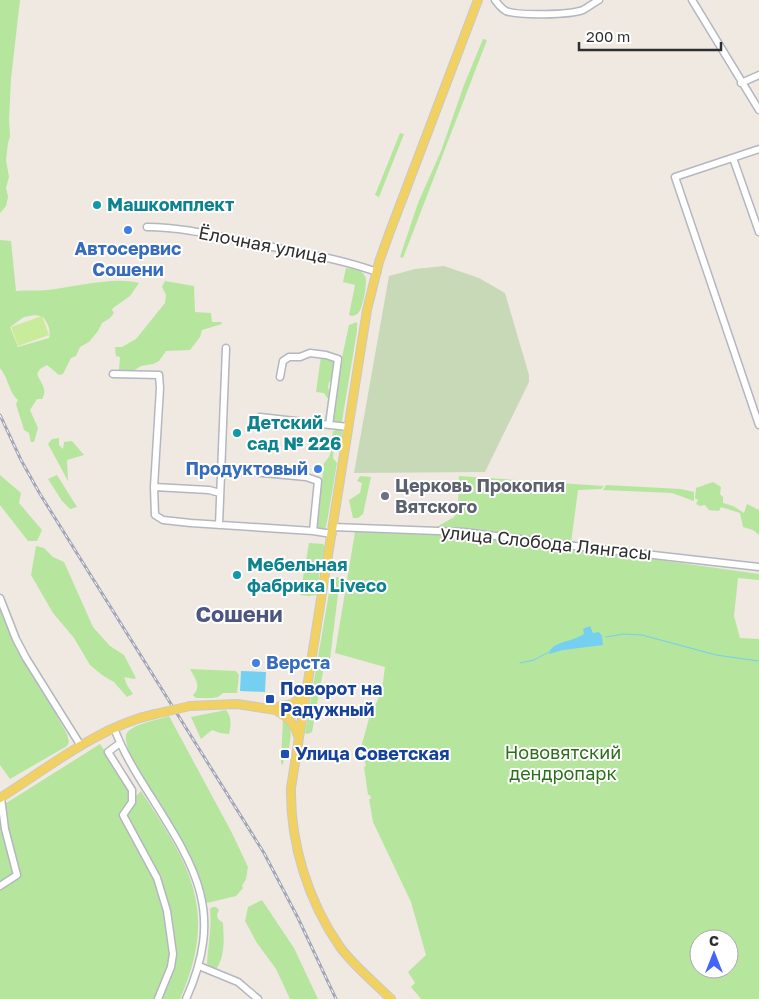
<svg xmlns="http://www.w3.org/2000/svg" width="759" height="999" font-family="'Golos Text',sans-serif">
  <rect width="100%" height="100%" fill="#efe9e1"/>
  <path fill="#b6e59e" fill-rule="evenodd" d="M0,0H20L11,79L9,120L10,136L8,143L6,160L9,177L6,188L8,197L6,206L0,213Z
    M483,39L487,40L403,258L400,257L418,203L441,151L464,85Z
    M400,133L404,134L379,197L375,195Z
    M0,240L11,241L16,291C27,290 38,291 48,290C74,287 115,276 139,283L130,296L113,308L112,310L114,313L110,318L102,323L98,331L89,342L80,347L76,356L71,358L63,374L59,375L47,365L40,369L37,374C41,383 48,390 42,399H37L30,410L38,428L34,442H31L29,433L24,430L16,404L18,400C9,393 8,377 0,368ZM35,315L43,317C48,324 51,329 49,338L18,347L10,327L24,317Z
    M346,268C353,269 362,270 365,276C368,280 363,308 359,312C357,315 355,315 352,316L349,315L355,285L343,282Z
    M165,281L194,286L195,312L211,313L212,322H221L222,324L202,330L200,337L190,350L166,351L159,361L153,364L141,366L133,371L119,370L120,357L116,356L115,347H122L136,339L165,303L166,295L162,287Z
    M357,322V331L342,421L340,424H335L333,418L337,381L349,325Z
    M321,356L334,359L336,363L333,380L329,382L328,388L331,393L328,420L325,419L328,399L324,393L316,392Z
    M337,430L342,431L341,442L334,447L333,458L337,463L327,522L325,530L317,529L324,463C334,454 331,443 333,431Z
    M59,438V445L63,449L64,442L72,441L84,455L67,460L68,481L48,444L52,439Z
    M0,475L21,493L19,503L42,530L37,541H28L0,505Z
    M57,475L77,507L70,509L62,501L48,479Z
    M360,476L371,477L363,514L358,518H353L349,500L360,493L362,483L357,481Z
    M459,476L604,486L601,489L578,490L571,543L485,530L435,528L454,517L458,509Z
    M713,482L721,487L720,494L723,497V503L733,506L744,513L747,504L759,510V535L753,530L743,527L740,513L721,507L719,511L709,510L705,505L700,506L696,504L698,500L695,498L696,488Z
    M606,485L681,489L694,492V501L672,493L604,490H603Z
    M355,532L461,536L588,550L759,574V580L738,578L734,616L740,638L759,639V999H421L411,987L415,983L408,972L426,955L411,902L373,822L369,799H371L370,795H368L364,767L366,766L365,762H363L360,751L370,715L367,714L369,705H375C383,692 383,681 385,667L335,653ZM699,939H729V969H699Z
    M309,543L323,544L325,547L319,576L318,591L316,595L308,596L300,595Z
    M36,546L44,548L53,557L64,562L93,627L110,646L124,655L136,678L134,679L124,677L127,685L133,694L127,697L114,682L102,675L90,665L74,638L53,613L31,575Z
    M338,577L340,578L330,659L324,666L312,732L308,734L305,733L331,581L333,578Z
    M0,602L16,643L67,734L69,742L67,746L10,779L0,765Z
    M190,669L236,671L239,675L237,693H223L218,697L212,698H196L193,695C202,687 195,678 190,669Z
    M226,710C232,718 231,725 229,734L220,733L212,730L201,739L191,717Z
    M169,716L232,833L248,867L246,879L242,886L243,888L236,896L207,903C193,844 156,804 129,752C128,747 125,741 126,736C128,724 159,720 169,716Z
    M283,719C295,728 290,740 288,753H284L283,765L281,763Z
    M100,744L129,787L132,800L141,791C190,866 219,909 180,999H0V807Z
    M262,900L294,948L318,999H290L276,969L257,943L245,921L248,907Z
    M212,907H216L219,910L217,914L218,919L223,923C224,938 225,955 217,968L210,967L207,964C208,944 212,928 210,909Z"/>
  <path fill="#c8d9b8" d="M444,266L479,278L505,293L529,375V382L485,472L354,473L389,276L415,269Z"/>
  <path fill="#c9ec9a" d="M42,316L49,335L18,346L11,327Z"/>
  <path fill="#75cff0" d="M590,626L593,633L599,632L602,636L603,645L563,650L549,654L550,650C559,640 572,642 584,634L583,629Z
    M241,671L266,672L265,692L240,691Z"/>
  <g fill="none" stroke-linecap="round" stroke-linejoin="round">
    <path stroke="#75cff0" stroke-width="1" d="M606,637L623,634L642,635L716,655L759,661
      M520,663L534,660L549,652"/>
    <defs>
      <path id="minor" d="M495,0C498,4 502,9 506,11C518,16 570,15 583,10C588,7 594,3 599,0
        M692,0L759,110
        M741,83L759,75
        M759,149L675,177L759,425
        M733,158L759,232
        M147,227C184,227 221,237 257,244C297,252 338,258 377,272
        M113,374L159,375L160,388L154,487L155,515L163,520L191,523L313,531
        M280,377L283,361L289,357H300L310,353L326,355L338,359L329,425
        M260,417L348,427
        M221,469L306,477L318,481L313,531L332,534
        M154,487L209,490L220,493
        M219,525L226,348
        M333,527L464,532L583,547L759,567
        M0,598L16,639L26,658L81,746
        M114,728C123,752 136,773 150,795C196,868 225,912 186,999
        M120,743L108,752L132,790V802L123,815L157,878L167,911L173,954L171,967L158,999
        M0,886L17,875L5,829L1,798
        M199,966L238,982L258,999"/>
      <path id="major" d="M190,706L237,704L302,714
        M278,707L293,704L306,691
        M277,711C289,718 294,723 298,736
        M0,798C48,768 99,726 155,714
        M391,999C374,982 354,966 340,947C308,901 290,843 291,788L367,310L379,262L389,234L478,0"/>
    </defs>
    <use href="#minor" stroke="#b4b7c1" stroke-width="9"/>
    <use href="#major" stroke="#c9c9c9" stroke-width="10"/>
    <use href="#minor" stroke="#fff" stroke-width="6"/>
    <use href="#major" stroke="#f2d163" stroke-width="8"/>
    <defs>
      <path id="rail" d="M0,415L21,460L40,494L264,853L298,918L336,999"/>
    </defs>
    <use href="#rail" stroke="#a3a6b8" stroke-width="3"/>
    <use href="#rail" stroke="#fff" stroke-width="1" stroke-dasharray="4" stroke-linecap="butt"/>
    <defs>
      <path id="major-bridge" d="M155,714L190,706"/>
    </defs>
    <use href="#major-bridge" stroke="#c9c9c9" stroke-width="10" stroke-linecap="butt"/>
    <use href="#major-bridge" stroke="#f2d163" stroke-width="8"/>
  </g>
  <g fill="#0f9aa8" stroke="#fff" stroke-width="2">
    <circle cx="97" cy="205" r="5"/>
    <circle cx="237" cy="433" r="5"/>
    <circle cx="237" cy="575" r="5"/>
  </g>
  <g fill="#3f7fe0" stroke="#fff" stroke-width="2">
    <circle cx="128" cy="230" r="5"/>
    <circle cx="318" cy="469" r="5"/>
    <circle cx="256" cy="663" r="5"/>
  </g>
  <circle fill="#6b7280" stroke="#fff" stroke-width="2" cx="385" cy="496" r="5"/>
  <g fill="#1a4fb4" stroke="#fff" stroke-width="2">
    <rect x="265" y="694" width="10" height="10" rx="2.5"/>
    <rect x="280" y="749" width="10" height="10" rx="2.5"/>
  </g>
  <g text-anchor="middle" stroke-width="4" stroke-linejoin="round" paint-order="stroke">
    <g font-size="18" font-weight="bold" fill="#0d838f" stroke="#fff" text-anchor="start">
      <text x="107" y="211">Машкомплект</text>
      <text x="247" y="429">Детский<tspan x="247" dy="21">сад № 226</tspan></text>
      <text x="247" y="571">Мебельная<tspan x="247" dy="21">фабрика Liveco</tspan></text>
    </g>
    <g font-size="18" fill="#2e2e2e" stroke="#fff">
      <text transform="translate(263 245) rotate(11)" y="6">Ёлочная улица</text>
      <text transform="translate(546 543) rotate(6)" y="6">улица Слобода Лянгасы</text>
    </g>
    <g font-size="18" font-weight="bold" fill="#366cbe" stroke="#fff">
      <text x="128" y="255">Автосервис<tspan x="128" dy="21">Сошени</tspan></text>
      <text x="308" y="475" text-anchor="end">Продуктовый</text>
      <text x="266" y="669" text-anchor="start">Верста</text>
    </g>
    <g font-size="18" font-weight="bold" fill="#5b616d" stroke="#fff" text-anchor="start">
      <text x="395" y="492">Церковь Прокопия<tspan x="395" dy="21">Вятского</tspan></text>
    </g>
    <g font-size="18" font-weight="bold" fill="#164399" stroke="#fff" text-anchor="start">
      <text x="280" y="695">Поворот на<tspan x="280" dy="21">Радужный</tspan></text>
      <text x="295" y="760">Улица Советская</text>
    </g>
    <g font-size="18" fill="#2c6e1b" stroke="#fff">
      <text x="563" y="759">Нововятский<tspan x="563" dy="21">дендропарк</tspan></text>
    </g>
    <g font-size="22" font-weight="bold" fill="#4d5680" stroke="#fff">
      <text x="239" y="622">Сошени</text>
    </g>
  </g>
  <g transform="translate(714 954)"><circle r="24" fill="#ffffff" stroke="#ababab"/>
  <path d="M0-4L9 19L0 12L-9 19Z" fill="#4264fb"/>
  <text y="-8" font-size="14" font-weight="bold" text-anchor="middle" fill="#2e2e2e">С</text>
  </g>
  <path d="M579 42v8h142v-8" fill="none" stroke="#2e2e2e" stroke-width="2.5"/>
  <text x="586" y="42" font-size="15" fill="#2e2e2e" stroke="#ffffff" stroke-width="4" paint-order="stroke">200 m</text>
</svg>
